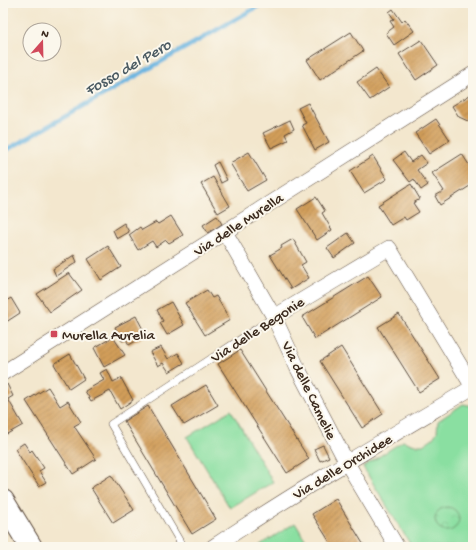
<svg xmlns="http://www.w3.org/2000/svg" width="476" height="550" font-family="'Gochi Hand',sans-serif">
  <defs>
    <pattern id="park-crowns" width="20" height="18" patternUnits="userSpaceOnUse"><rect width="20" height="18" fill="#8adfa1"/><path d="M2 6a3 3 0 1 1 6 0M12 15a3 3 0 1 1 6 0" fill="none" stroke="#78c08a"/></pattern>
    <pattern id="building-hatch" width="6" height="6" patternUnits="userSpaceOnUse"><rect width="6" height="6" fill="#d29e5a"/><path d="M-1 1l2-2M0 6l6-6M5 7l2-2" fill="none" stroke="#ac814a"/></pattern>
  </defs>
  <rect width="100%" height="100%" fill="#fbf7ec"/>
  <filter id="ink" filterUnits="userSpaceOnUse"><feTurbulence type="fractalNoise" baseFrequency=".025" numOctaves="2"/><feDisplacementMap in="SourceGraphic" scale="8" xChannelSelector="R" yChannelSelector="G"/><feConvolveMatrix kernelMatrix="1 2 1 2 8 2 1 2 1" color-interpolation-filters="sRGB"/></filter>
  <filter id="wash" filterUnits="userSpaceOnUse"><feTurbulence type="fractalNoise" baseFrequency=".012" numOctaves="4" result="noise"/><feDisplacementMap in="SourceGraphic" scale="16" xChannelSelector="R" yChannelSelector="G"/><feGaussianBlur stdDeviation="0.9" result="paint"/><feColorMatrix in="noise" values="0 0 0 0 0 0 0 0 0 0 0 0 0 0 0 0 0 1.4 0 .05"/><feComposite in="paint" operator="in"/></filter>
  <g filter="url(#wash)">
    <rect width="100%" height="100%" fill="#f3e7ce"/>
    <path fill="#8adfa1" stroke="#628460" d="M463,404L473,406V547H412L363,467L403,441L415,445H423L433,438L437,432L438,421Z
      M231,410L273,482L230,508L187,437Z
      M295,523L310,547H257Z"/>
    <path fill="url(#park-crowns)" stroke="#628460" d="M435 519a12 12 0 1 1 24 0a12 12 0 1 1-24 0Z"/>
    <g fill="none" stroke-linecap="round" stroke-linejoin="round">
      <path stroke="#67b3e0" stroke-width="4.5" d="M3,152L264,3"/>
    </g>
    <g id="blocks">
      <path fill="url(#building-hatch)" d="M393,9L402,22L405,19L414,31L394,45L386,33L394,27L390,21L394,19L389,12Z
        M351,32L363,51L320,80L307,60Z
        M421,40L438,65L416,80L399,54Z
        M376,69L389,87L370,100L357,82Z
        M473,93V120L470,122L459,117L452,106Z
        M308,103L329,142L315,150L302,125L306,123L298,108Z
        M436,119L450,140L429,154L415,133Z
        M290,120L294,129L285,134L288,140L271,148L263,133Z
        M249,152L266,180L247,191L230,163Z
        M404,152L411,162L421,155L427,163L417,170L428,185L421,190L414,179L410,182L393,160Z
        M462,154L473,171V184L440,205L435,196L444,191L432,173Z
        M373,156L387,179L364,193L350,171Z
        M218,162L227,180L221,183L213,165Z
        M213,177L230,206L218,213L201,184Z
        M411,184L420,199L413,203L419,212L406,220L404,217L391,225L378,205Z
        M316,197L325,211L322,213L332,230L317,240L297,209Z
        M171,216L183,235L169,243L166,240L156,247L152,241L138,250L129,235L140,227L142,230L156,222L158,224Z
        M217,216L222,224L208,233L203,225Z
        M124,223L129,232L117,239L113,230Z
        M348,233L355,243L334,258L327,248Z
        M293,239L306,262L301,265L309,278L291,289L270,255L282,248L281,246Z
        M108,246L121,267L101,280L88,259Z
        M74,255L77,262L56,276L53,269Z
        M69,273L82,290L50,312L37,294Z
        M368,276L382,297L315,339L302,317Z
        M207,290L212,298L216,296L230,320L205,335L185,303Z
        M11,298L20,313L3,324V303Z
        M171,302L184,325L167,335L160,323L163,321L157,310Z
        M399,314L440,379L419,392L378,327Z
        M136,316L146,335L129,345L126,339L122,341L115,327Z
        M113,337L125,355L104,367L94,348Z
        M161,347L168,359L178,353L184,363L169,372L163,363L158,366L150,352Z
        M341,347L383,414L362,428L320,361Z
        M240,350L309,459L287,473L218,364Z
        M70,354L84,379L69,389L54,364Z
        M107,369L113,382L121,378L133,400L120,409L110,391L91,401L85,391L104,380L100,373Z
        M7,384L13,396L8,399L23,425L7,434L3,428V387Z
        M206,385L218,405L184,425L172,406Z
        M48,387L60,406L68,401L81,422L74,426L96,459L73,474L26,401Z
        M148,406L216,519L192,534L124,421Z
        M24,443L30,452L32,450L44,468L39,471L46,482L39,486L15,449Z
        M323,445L329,457L320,461L314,449Z
        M111,475L134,510L113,523L91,488Z
        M336,499L365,547H333L312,514Z"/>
    </g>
  </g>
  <g filter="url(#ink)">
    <use href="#blocks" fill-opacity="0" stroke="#574638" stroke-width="1"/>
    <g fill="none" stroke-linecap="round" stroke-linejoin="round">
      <defs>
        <path id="service" d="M183,547L111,424L209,360L274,317"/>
        <path id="minor" d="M225,232L274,317L297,367L347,463L397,547
          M274,317L389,248L473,387
          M3,373L473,74
          M213,547C297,491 386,439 473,387"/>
        <path id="primary" d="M3,501L31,547"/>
      </defs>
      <use href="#service" stroke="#574638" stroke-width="8"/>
      <use href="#minor" stroke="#574638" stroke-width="16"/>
      <use href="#primary" stroke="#574638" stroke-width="24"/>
      <use href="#service" stroke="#fff" stroke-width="7"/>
      <use href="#minor" stroke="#fff" stroke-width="15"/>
      <use href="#primary" stroke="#fff" stroke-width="22"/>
    </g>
  </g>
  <rect fill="#d1495b" stroke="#fbf7ec" stroke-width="1.5" x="50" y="330" width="8" height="8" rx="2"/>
  <g text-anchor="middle" stroke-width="4" stroke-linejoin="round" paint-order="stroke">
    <g font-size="15" fill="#3b2a1e" stroke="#fbf7ec">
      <text transform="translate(238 224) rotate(-33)" y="5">Via delle Murella</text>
      <text transform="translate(257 329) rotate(-33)" y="5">Via delle Begonie</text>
      <text transform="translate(310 390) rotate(64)" y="5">Via delle Camelie</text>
      <text transform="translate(342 466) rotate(-31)" y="5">Via delle Orchidee</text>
    </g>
    <g font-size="15" fill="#3b2a1e" stroke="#fbf7ec" text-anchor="start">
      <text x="62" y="339">Murella Aurelia</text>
    </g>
    <g font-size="16" font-style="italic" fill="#4a5a62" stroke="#fbf7ec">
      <text transform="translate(127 66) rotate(-30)" y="6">Fosso del Pero</text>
    </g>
  </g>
  <rect width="476" height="550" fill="none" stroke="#fbf7ec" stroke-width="16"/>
  <g transform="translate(42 42) rotate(20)"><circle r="19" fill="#fbf7ec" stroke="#aea59a"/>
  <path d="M0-3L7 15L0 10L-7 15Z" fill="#d1495b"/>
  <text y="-6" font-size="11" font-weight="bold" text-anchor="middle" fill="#3b2a1e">N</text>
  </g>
</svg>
